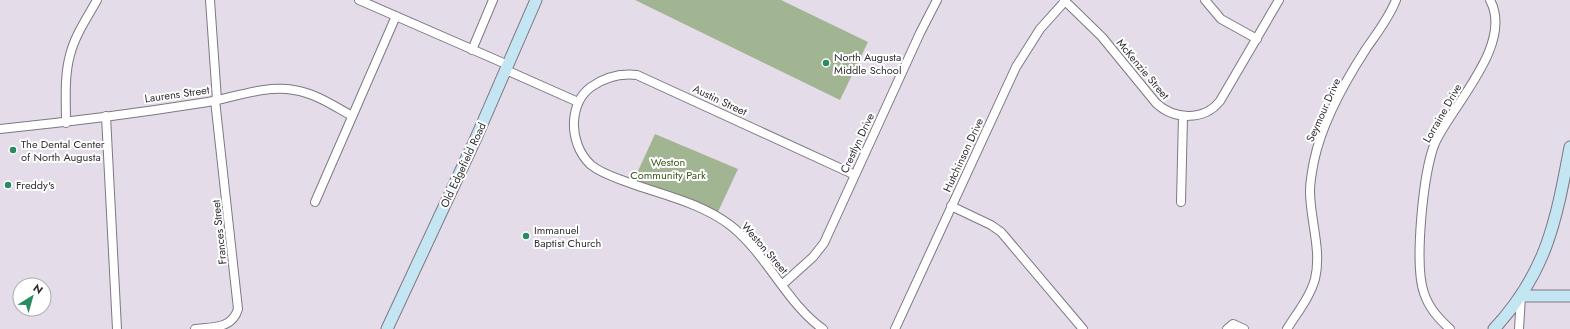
<svg xmlns="http://www.w3.org/2000/svg" width="1570" height="329" font-family="Jost,sans-serif">
  <rect width="100%" height="100%" fill="#e5dce9"/>
  <path fill="#a2b592" d="M635,0H781L868,42L840,100Z
    M655,134L738,169L717,214L632,184Z"/>
  <g fill="none" stroke-linecap="round" stroke-linejoin="round">
    <defs>
      <path id="street" d="M210,0L217,100
        M359,0L508,65
        M1064,0L1102,37L1156,103C1174,120 1204,121 1220,101L1279,0
        M1205,0L1221,19L1257,39
        M472,50L493,0
        M506,70L578,102
        M106,116L117,329
        M66,123C66,101 64,77 70,55C75,35 87,18 97,0
        M0,129C69,122 139,113 208,102C235,97 266,85 294,90C315,93 334,106 352,116
        M315,202L396,16
        M1181,202L1183,116
        M951,206L991,225L1001,232L1083,329
        M783,284L813,257L824,243L920,33L937,0
        M195,329C213,327 232,329 238,309L215,100
        M823,329C787,304 766,253 730,225C701,203 663,195 630,183C617,178 602,174 591,165C579,154 573,137 574,121C575,107 580,95 591,87C605,77 620,73 637,75L855,175
        M895,329L1016,67L1040,29L1066,0
        M1227,329L1233,324L1244,329
        M1287,329C1297,313 1310,297 1315,279C1322,250 1310,220 1310,191C1310,181 1312,171 1314,161C1322,122 1344,83 1366,49C1377,33 1389,18 1396,0
        M1450,329C1438,318 1429,308 1424,293C1414,265 1423,171 1435,143C1453,104 1514,44 1490,0
        M1519,329L1521,296"/>
      <path id="secondary" d="M1521,296H1570
        M387,329L476,138L536,0
        M1494,329C1547,272 1556,221 1570,147"/>
    </defs>
    <use href="#street" stroke="#7f7783" stroke-width="10"/>
    <use href="#secondary" stroke="#7f7783" stroke-width="13"/>
    <use href="#street" stroke="#fff" stroke-width="8"/>
    <use href="#secondary" stroke="#c3e6f2" stroke-width="11"/>
  </g>
  <g fill="#2a8a62" stroke="#fff" stroke-width="1.5">
    <circle cx="826" cy="63" r="4"/>
    <circle cx="13" cy="150" r="4"/>
    <circle cx="8" cy="185" r="4"/>
    <circle cx="526" cy="236" r="4"/>
  </g>
  <g text-anchor="middle" stroke-width="4" stroke-linejoin="round" paint-order="stroke">
    <g font-size="11" fill="#312e32" stroke="#fff" text-anchor="start">
      <text x="834" y="61">North Augusta<tspan x="834" dy="13">Middle School</tspan></text>
      <text x="21" y="148">The Dental Center<tspan x="21" dy="13">of North Augusta</tspan></text>
      <text x="16" y="189">Freddy's</text>
      <text x="534" y="234">Immanuel<tspan x="534" dy="13">Baptist Church</tspan></text>
    </g>
    <g font-size="11" fill="#312e32" stroke="#fff">
      <text transform="translate(1143 69) rotate(50)" y="4">McKenzie Street</text>
      <text transform="translate(177 94) rotate(-8)" y="4">Laurens Street</text>
      <text transform="translate(720 100) rotate(25)" y="4">Austin Street</text>
      <text transform="translate(1323 110) rotate(-66)" y="4">Seymour Drive</text>
      <text transform="translate(1442 113) rotate(-60)" y="4">Lorraine Drive</text>
      <text transform="translate(857 143) rotate(-65)" y="4">Crestlyn Drive</text>
      <text transform="translate(963 155) rotate(-65)" y="4">Hutchinson Drive</text>
      <text transform="translate(463 165) rotate(-65)" y="4">Old Edgefield Road</text>
      <text transform="translate(219 232) rotate(-96)" y="4">Frances Street</text>
      <text transform="translate(765 248) rotate(49)" y="4">Weston Street</text>
    </g>
    <g font-size="11" fill="#3a551a" stroke="#fff">
      <text x="668" y="166">Weston<tspan x="668" dy="13">Community Park</tspan></text>
    </g>
  </g>
  <g transform="translate(32 297) rotate(37)"><circle r="19" fill="#ffffff" stroke="#adabad"/>
  <path d="M0-3L7 15L0 10L-7 15Z" fill="#2a8a62"/>
  <text y="-6" font-size="11" font-weight="bold" text-anchor="middle" fill="#312e32">N</text>
  </g>
</svg>
